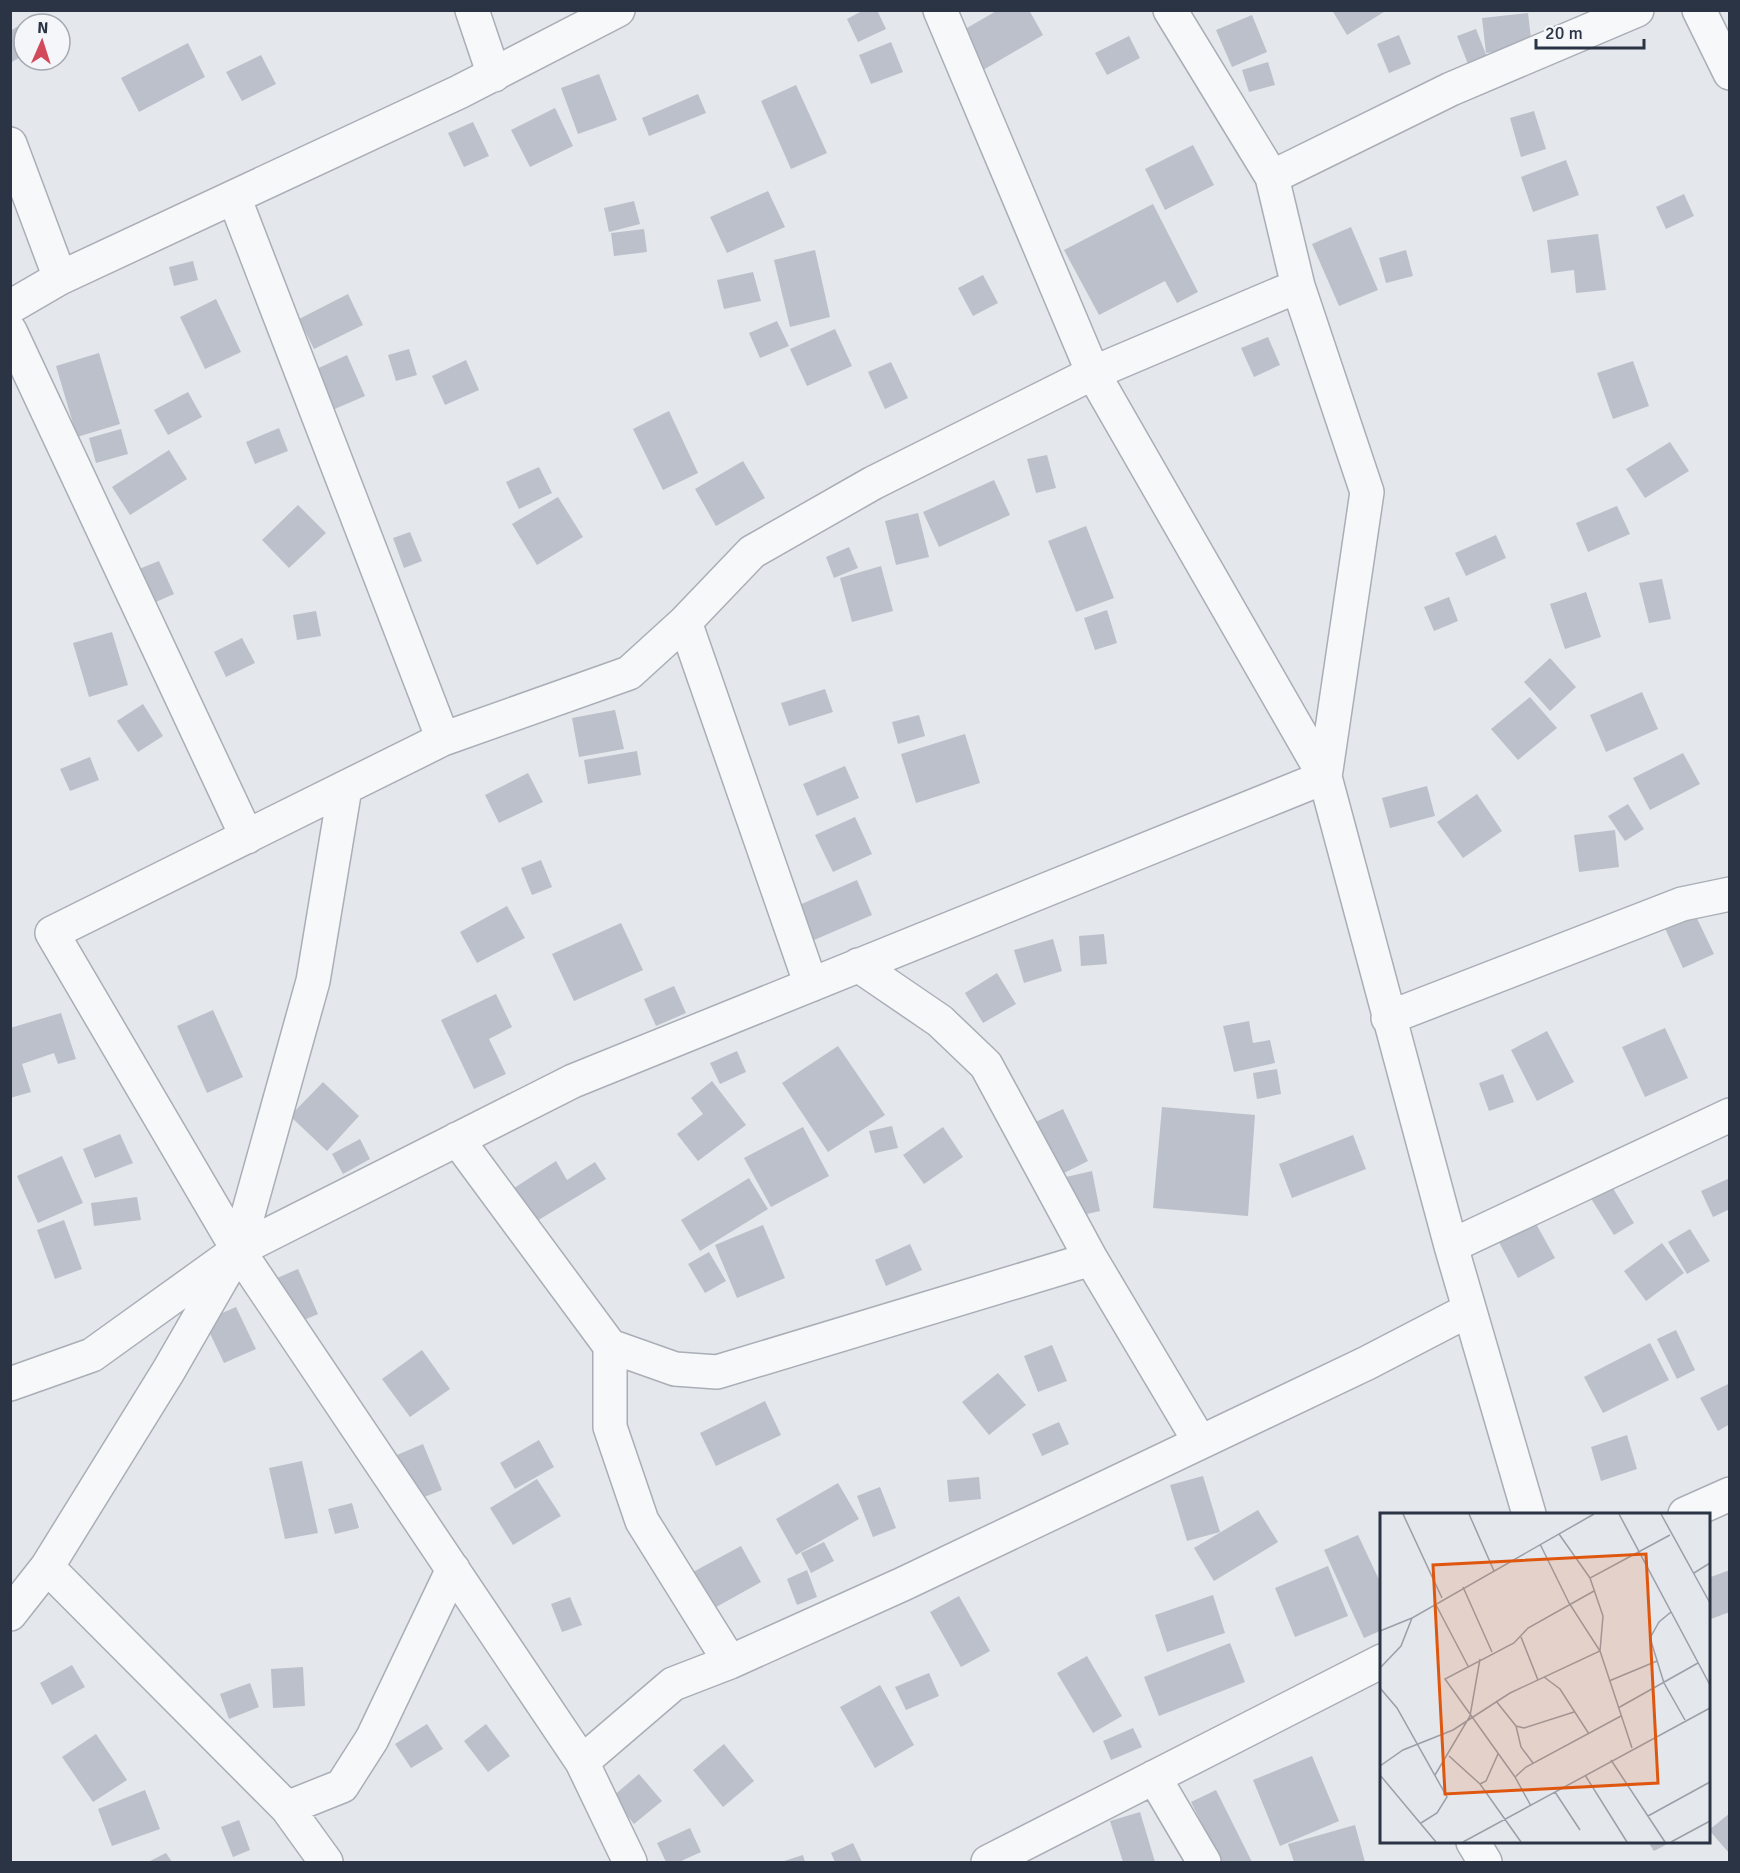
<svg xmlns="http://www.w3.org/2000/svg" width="1740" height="1873" font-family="Signika,sans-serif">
  <rect width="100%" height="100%" fill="#e4e7ec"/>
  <path fill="#bbc0ca" d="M864,10H877L886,29L858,42L847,19Z
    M998,10H1029L1043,35L983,70L960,32Z
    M1332,10H1387L1347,35Z
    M1528,13L1532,47L1486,53L1482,18Z
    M1252,15L1267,52L1232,67L1216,30Z
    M22,24L24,27V55L10,63V31Z
    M1476,29L1487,57L1468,64L1457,36Z
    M1399,35L1411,64L1389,73L1377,44Z
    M1129,36L1140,58L1107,75L1095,53Z
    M891,42L903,72L871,84L859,55Z
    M188,43L205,77L139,112L121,78Z
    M261,55L276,84L242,101L226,72Z
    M1268,62L1275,85L1249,92L1242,70Z
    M599,74L617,120L578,134L561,88Z
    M796,85L827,153L791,169L761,101Z
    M698,94L706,113L649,136L642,118Z
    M555,108L573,146L530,167L511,130Z
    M1534,111L1546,149L1521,157L1510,118Z
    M473,122L489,156L464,167L448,133Z
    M1193,145L1214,185L1165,210L1145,169Z
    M1566,160L1579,195L1533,212L1521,177Z
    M768,191L785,227L727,253L710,217Z
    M1684,194L1694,216L1666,229L1656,207Z
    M634,201L640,224L609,232L604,208Z
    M1153,204L1198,292L1177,303L1165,281L1099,315L1064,250Z
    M1351,227L1378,290L1339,306L1312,244Z
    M644,229L647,252L614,256L611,233Z
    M1598,234L1606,290L1576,293L1574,270L1551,273L1547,240Z
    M815,250L830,317L790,327L774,260Z
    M1406,250L1413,276L1386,283L1379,258Z
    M193,261L198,280L174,286L169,267Z
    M753,272L761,301L724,309L717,280Z
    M983,275L998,303L973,316L958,288Z
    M348,294L363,325L314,349L299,319Z
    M216,299L241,352L205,369L180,317Z
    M777,321L789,346L760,358L749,333Z
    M835,329L852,366L807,386L790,349Z
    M1268,337L1280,365L1254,377L1241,348Z
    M409,349L417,375L396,381L388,355Z
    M99,353L120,424L77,437L56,366Z
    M347,355L365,396L330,411L312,371Z
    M466,360L479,390L445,405L432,376Z
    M1633,361L1649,406L1613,419L1597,373Z
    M891,362L908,398L885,409L868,372Z
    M188,392L202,417L168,435L154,410Z
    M669,411L698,473L663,490L633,429Z
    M279,428L288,451L255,464L246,442Z
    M121,429L128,454L96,463L89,438Z
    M1670,442L1689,471L1645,498L1626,469Z
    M169,450L187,479L130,515L112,487Z
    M1047,455L1056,488L1036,493L1027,459Z
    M743,461L765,498L716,526L695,489Z
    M539,467L552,493L519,509L506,482Z
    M994,480L1010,515L939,547L923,512Z
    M558,497L583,537L537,565L512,524Z
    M298,505L326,533L289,568L262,540Z
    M1617,506L1630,534L1588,552L1576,523Z
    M918,513L929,557L896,565L885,521Z
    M1086,526L1114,598L1076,612L1048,541Z
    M410,532L422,561L404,568L393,538Z
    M1496,535L1506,558L1466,576L1455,553Z
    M849,547L858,568L834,578L826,557Z
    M159,561L174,594L149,605L134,571Z
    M881,566L893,611L852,622L840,578Z
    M1662,579L1671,619L1649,623L1639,583Z
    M1586,592L1601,637L1565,649L1550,604Z
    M1449,597L1458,621L1434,631L1424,607Z
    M1107,610L1117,643L1095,650L1084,618Z
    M316,611L321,636L297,640L293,615Z
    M112,632L128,685L89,697L73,643Z
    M242,638L255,663L226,677L214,652Z
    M1550,658L1576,687L1550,711L1524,682Z
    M825,689L833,712L789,726L781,703Z
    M1642,692L1658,729L1606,752L1590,715Z
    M1530,697L1557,728L1518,760L1491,729Z
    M143,704L163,736L138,752L117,721Z
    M615,710L624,749L579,757L572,718Z
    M919,715L925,736L898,744L892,722Z
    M965,734L980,783L916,803L901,754Z
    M637,751L641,775L588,784L584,760Z
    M1683,753L1700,784L1650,810L1633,778Z
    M90,757L99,780L70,791L60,769Z
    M845,766L859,798L817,816L803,784Z
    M528,773L543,802L499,823L485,795Z
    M1427,786L1435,816L1390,828L1382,798Z
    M1477,794L1502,831L1463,858L1437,822Z
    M1628,804L1644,829L1625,841L1608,816Z
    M855,817L872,854L833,872L815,835Z
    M1615,830L1619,867L1579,872L1574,835Z
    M541,860L552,887L532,895L521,868Z
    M857,880L872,915L805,944L790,909Z
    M507,906L525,938L477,963L460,932Z
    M1693,910L1714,954L1683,968L1663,924Z
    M621,923L643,970L574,1001L552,954Z
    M1104,934L1107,964L1081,966L1079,936Z
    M1053,939L1062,971L1024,983L1014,950Z
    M997,973L1016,1004L983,1023L965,993Z
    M674,986L686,1013L656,1026L644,999Z
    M496,994L512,1027L489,1039L506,1074L474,1089L441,1020Z
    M213,1010L243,1077L207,1093L177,1026Z
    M61,1013L76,1059L58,1064L54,1053L22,1064L31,1092L10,1098V1028Z
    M1249,1021L1253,1043L1270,1040L1275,1063L1234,1072L1223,1026Z
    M1665,1028L1688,1078L1645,1097L1622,1047Z
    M1547,1031L1574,1082L1537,1101L1511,1050Z
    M838,1046L885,1115L828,1152L782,1083Z
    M737,1051L746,1072L720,1084L710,1063Z
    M1277,1069L1281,1094L1257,1099L1253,1073Z
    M1503,1074L1514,1102L1489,1111L1479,1083Z
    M712,1081L746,1125L698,1161L677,1134L703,1114L691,1098Z
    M323,1082L359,1116L327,1151L290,1116Z
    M1162,1107L1255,1115L1248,1216L1153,1208Z
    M1063,1109L1088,1161L1050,1180L1025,1127Z
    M892,1126L898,1148L875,1153L869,1131Z
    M803,1127L829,1176L771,1207L744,1158Z
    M943,1127L963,1157L924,1184L903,1155Z
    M120,1134L133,1163L95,1178L83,1149Z
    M1353,1135L1366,1169L1292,1198L1279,1164Z
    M360,1139L370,1159L343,1174L332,1154Z
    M62,1156L83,1203L38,1223L17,1176Z
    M556,1161L567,1180L595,1162L606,1179L532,1224L511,1190Z
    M1092,1171L1100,1211L1074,1217L1066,1177Z
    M749,1178L768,1209L700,1251L681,1220Z
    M1730,1178V1209L1713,1217L1701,1191Z
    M1611,1185L1634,1223L1614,1235L1590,1197Z
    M137,1197L141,1220L94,1226L91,1203Z
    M1529,1211L1555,1258L1518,1278L1493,1231Z
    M64,1220L82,1269L55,1279L37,1230Z
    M763,1225L785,1278L737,1298L715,1245Z
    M1690,1229L1710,1261L1687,1274L1668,1242Z
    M1662,1243L1684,1273L1646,1301L1624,1271Z
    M910,1244L922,1270L886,1286L875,1260Z
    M709,1252L726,1281L705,1293L688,1264Z
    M298,1269L318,1314L288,1327L268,1282Z
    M236,1307L256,1349L224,1363L204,1321Z
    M1676,1330L1695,1370L1677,1379L1657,1339Z
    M1650,1343L1669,1380L1603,1413L1584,1377Z
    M1052,1345L1067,1381L1038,1392L1024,1356Z
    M422,1350L450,1389L410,1417L382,1379Z
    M998,1373L1026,1405L989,1435L962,1402Z
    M1730,1383V1424L1718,1431L1700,1398Z
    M765,1401L781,1435L716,1466L700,1433Z
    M1059,1422L1069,1444L1042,1456L1032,1434Z
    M1627,1435L1637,1469L1601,1481L1591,1447Z
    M539,1440L554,1467L515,1489L500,1463Z
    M423,1444L442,1490L404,1505L385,1460Z
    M302,1461L318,1533L285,1539L269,1468Z
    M1203,1476L1220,1532L1187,1541L1170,1485Z
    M979,1477L981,1499L949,1502L947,1480Z
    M537,1479L561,1516L513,1545L490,1508Z
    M838,1483L859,1519L796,1555L776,1519Z
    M880,1487L896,1528L873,1537L857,1496Z
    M352,1503L359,1528L335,1534L328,1509Z
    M1258,1510L1278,1542L1214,1581L1194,1548Z
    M1358,1535L1382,1586V1630L1364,1638L1324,1550Z
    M824,1542L834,1561L811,1573L801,1553Z
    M741,1546L761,1582L702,1615L682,1578Z
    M1328,1566L1348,1616L1295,1637L1275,1588Z
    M807,1570L817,1597L797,1605L787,1579Z
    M1730,1570V1612L1708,1620V1578Z
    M1213,1595L1225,1633L1167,1652L1155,1615Z
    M959,1596L990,1651L961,1667L930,1612Z
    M570,1597L582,1625L562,1632L551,1604Z
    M1230,1643L1245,1682L1159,1716L1144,1677Z
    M1087,1656L1122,1716L1093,1733L1057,1673Z
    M72,1665L85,1687L52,1705L40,1683Z
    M303,1667L305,1706L273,1708L271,1669Z
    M929,1673L939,1696L906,1710L895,1687Z
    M250,1683L259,1707L229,1719L220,1694Z
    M880,1685L914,1745L875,1768L840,1707Z
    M427,1724L443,1749L411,1768L395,1744Z
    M486,1724L510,1756L488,1772L464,1741Z
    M1133,1728L1142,1747L1111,1760L1103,1741Z
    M96,1734L127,1780L93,1802L62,1757Z
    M724,1744L754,1781L723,1807L693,1770Z
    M1312,1756L1339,1821L1280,1846L1253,1780Z
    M639,1774L662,1801L634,1824L612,1797Z
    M145,1790L160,1829L112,1846L98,1809Z
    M1216,1790L1252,1862H1221L1191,1802Z
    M1140,1812L1155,1862H1123L1110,1821Z
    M1730,1813V1854L1709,1830Z
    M239,1820L250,1850L233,1857L221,1827Z
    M1355,1825L1365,1862H1294L1288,1844Z
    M690,1828L701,1852L679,1862H666L657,1843Z
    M1648,1842H1671L1654,1851Z
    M853,1843L862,1862H835L831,1853Z
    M166,1853L172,1862H148Z
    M803,1855L805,1862H781Z"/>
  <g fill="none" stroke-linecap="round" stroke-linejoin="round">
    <defs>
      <path id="minor" d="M472,10L494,75
        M1170,10L1272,177
        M1699,10L1730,73
        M10,144L60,278
        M234,197L443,739
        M10,307L60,278L459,92L618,10
        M10,331L247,837
        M685,622L811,985
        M858,965L940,1021L986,1065L1091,1259L1200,1442
        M1388,1018L1682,904L1730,894
        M457,1139L610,1346L675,1369L717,1372L1091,1259
        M1451,1246L1730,1115
        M610,1346V1427L642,1521L730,1662
        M10,1384L92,1355L238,1250L573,1081L1325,777L1093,373L940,10
        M1529,1514L1451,1246L1325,777L1367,492L1298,286L1272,177L1451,89L1637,10
        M1685,1514L1730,1494
        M47,1567L287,1808L326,1862
        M10,1614L47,1567L169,1370L238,1250L313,981L345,788
        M582,1762L673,1684L730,1662L903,1584L1367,1363L1469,1310
        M1154,1777L1204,1862
        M287,1808L342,1786L372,1739L453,1569
        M1473,1842L1485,1862
        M630,1862L582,1762L238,1250L52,933L443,739L629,673L685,622L752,552L873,483L1093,373L1298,286
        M988,1862L1382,1661"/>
    </defs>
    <use href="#minor" stroke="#a9aeb7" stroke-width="36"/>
    <use href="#minor" stroke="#f7f8fa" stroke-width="33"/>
  </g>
  <g transform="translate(1380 1513)">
    <rect width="330" height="330" fill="#e4e7ec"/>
    <path fill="none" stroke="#9a9fa9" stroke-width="1.5" d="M23,1L62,85M89,1L114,58M239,1L330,172M281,1L330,90M179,21L210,65M314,60L330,50M83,74L112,139M55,90L88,153M291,99L279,109L270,125L284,170L305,207M0,118L32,105M141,124L158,167M0,155L21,133L32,105L214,1M164,164L180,176L209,221M229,168L277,148M0,175L17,195L67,284L57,300L41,310M116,188L136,213L144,215L194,199M238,195L318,150M136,213L141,234L153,250M252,235L220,138L223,103L210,65L290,22M69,243L100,271L141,329M231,247L285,329M0,253L23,237L73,217L130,180L220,138L189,90L160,31M0,262L56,329M55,262L90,203L100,146M205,262L247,329M135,264L146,254L241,203M100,271L106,268L118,241M175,279L200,317M151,293L135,264L65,166L134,130L148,115L214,78M268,303L330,269M83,329L330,195M291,329L330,308"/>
    <path fill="#df570f" fill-opacity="0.15" stroke="#df570f" stroke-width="3" d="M266,41L278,270L65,281L53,52Z"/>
    <rect width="330" height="330" fill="none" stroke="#2b3445" stroke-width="3"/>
  </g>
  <rect width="1740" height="1873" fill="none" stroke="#2b3445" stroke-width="24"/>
  <g transform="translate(42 42) rotate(3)"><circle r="28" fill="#f4f6f9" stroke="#a4a8b1" stroke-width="1.5"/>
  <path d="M0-4.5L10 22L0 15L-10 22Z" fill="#d1495b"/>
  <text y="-9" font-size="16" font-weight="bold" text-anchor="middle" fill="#2b3445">N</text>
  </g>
  <path d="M1536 39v9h108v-9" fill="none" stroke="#2b3445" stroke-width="3"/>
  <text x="1545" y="39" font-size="18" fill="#2b3445" stroke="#f4f6f9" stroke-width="4.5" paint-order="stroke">20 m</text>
</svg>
